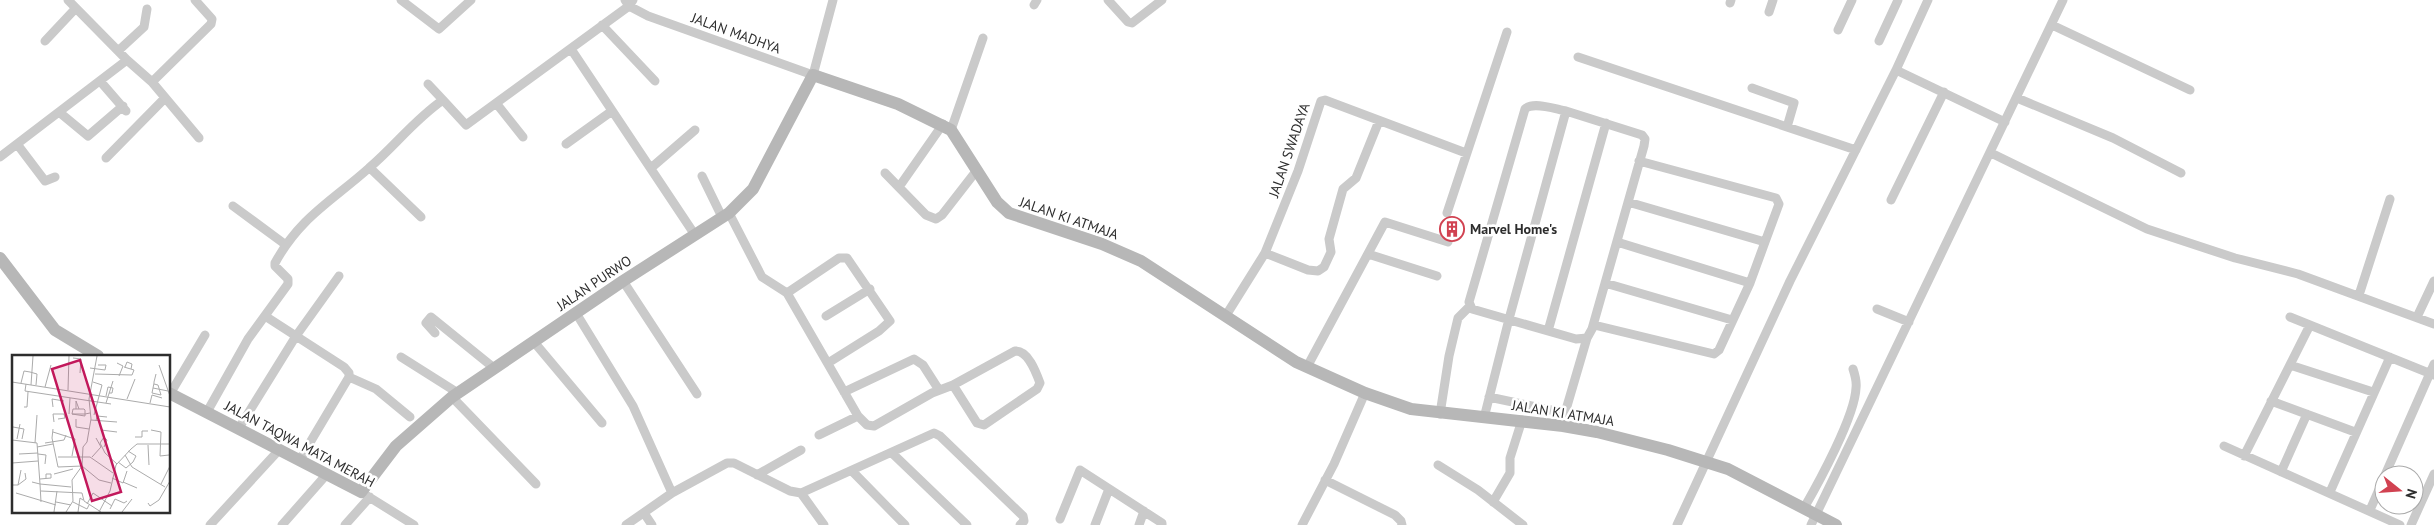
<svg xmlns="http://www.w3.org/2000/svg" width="2434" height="525" font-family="'PT Sans',sans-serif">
  <rect width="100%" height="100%" fill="#fff"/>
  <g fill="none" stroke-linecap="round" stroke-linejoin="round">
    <path stroke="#cacaca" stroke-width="9" d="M401,0L439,29L471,0
      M625,0L629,6L648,16L813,75L833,0
      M1108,0L1128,22L1132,23L1162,0
      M1730,3L1731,0
      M1034,5L1037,0
      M1769,12L1773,0
      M602,25L655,81
      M2052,25L2190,90
      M1838,30L1852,0
      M45,41L76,8
      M1879,41L1898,0
      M571,49L695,235
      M118,51L144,27L147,9
      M1578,57L1856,150
      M127,60L152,82L199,138
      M1896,70L2005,122
      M100,81L126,111
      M152,82L211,24L212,19L195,0
      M428,84L443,100
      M1752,88L1794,103L1787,127
      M2017,98L2113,138L2181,173
      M496,103L523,137
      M59,112L88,136L123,106
      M951,130L983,38
      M17,144L45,181L55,177
      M566,144L612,111
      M1991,153L2147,229L2235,258L2298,274L2434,324
      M0,157L127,60L68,0
      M106,158L165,98
      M1639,161L1776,198L1779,204L1765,242
      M370,168L421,217
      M651,168L695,130
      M885,173L926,215L936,219L942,215L977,170
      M702,176L722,217
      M899,187L943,124
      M1891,200L1944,92
      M233,206L286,245
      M729,213L762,277L787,293L858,416L867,425L874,426L932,393L953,385L1015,351C1028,350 1036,372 1040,383L1037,389L984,425L977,423L953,385
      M1447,213L1507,32
      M1617,242L1750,283L1765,242L1628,202
      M1265,253L1308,270L1318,271L1324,267L1331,252L1329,239L1343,189L1356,178L1379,121
      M1368,254L1437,276
      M623,281L697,394
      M1605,283L1732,320
      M787,293L839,258H847L890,321L879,331L828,363
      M2359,295L2390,199
      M1877,309L1909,322
      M576,313L633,406L672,493
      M265,316L344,367L349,373V377L299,461
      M826,316L870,289
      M1225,317L1265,253L1298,171L1321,101L1325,100L1466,153
      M2290,317L2434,375
      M2417,317L2434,281
      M1594,325L1714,354L1719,350L1750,283
      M1548,331L1606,123
      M435,333L426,323L431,317L494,368
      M534,342L602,423
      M401,357L458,393
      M2290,365L2373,392
      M1307,367L1385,222L1448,242
      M349,377L376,389L410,417
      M844,392L914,359L923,365L939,390
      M170,394L205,335
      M452,397L536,484
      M1489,397L1565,413L1587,338
      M2271,401L2355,432
      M207,412L248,339L288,284V279L275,266V263C300,217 332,201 369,168C395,146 415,119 443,100L466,125L629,6L633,0
      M1440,414L1449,356L1458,318L1470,306
      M1484,418L1509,319L1566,111L1642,135L1645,139L1644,146L1592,329L1587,338L1576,339L1472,309L1469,302L1525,109C1533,101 1555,109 1566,111
      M239,428L296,336L339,276
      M819,435L858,416
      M2224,446L2400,525
      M892,453L967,525
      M2244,456L2310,325
      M1438,465L1478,490L1523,525
      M852,471L905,525
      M2281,472L2307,414
      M757,475L801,450
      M2385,475L2434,364
      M1325,480L1395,515L1401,521L1402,525
      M361,492L414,525
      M2330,492L2390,357
      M801,493L824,525
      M1493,502L1510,473V458L1522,420
      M1804,508C1819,482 1855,416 1856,388C1857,381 1855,375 1853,369
      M2370,510L2384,478
      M644,513L652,525
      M1060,519L1080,470L1162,523V525
      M210,525L279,450
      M282,525L327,474
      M345,525L370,497
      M626,525L672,493L727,463H734L790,491L801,493L934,433L940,436L1023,516L1024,521L1020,525
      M1095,525L1109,489
      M1139,525L1144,511
      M1302,525L1334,464L1365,393
      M1677,525L1790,281L1896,70L1928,0
      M1811,525L2063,0
      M2411,525L2434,474"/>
    <path stroke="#b7b7b7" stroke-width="12" d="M0,258L55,330L98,356
      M169,393L361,492L396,446L452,397L623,281L729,213L753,189L813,75L898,104L951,130L997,202L1009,213L1102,244L1141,261L1296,362L1365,393L1411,409L1563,426L1597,432L1668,450L1728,469L1836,525"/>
  </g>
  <defs>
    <symbol id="building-ring" viewBox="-11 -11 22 22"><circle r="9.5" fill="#fff" stroke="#d14251" stroke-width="1.5"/><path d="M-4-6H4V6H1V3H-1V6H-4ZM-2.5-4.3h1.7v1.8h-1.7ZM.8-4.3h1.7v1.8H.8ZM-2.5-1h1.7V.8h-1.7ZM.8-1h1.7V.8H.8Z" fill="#d14251"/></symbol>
  </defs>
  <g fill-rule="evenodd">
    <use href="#building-ring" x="1438" y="215" width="28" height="28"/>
  </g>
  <g text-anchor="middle" stroke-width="5" stroke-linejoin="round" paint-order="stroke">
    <g font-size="14" fill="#2d2d2d" stroke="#fff">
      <text transform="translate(736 33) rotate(20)" y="5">JALAN MADHYA</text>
      <text transform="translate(1289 150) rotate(-71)" y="5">JALAN SWADAYA</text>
      <text transform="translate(1069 218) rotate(19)" y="5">JALAN KI ATMAJA</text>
      <text transform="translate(594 283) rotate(-34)" y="5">JALAN PURWO</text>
      <text transform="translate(1563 413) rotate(9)" y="5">JALAN KI ATMAJA</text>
      <text transform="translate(300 444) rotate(28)" y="5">JALAN TAQWA MATA MERAH</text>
    </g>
    <g font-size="14" font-weight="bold" fill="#2d2d2d" stroke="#fff" text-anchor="start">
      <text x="1470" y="234">Marvel Home's</text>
    </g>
  </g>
  <g transform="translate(12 355)">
    <rect width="158" height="158" fill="#fff"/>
    <path fill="none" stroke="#ababab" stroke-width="1" d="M61,3L69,4L68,18M105,8L111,11L107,21M147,10L158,41M113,12L115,7L120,9L119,14M78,13L93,15L94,10H86M18,17L25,19L24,30M83,19L120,20L122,15L112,12M0,27L158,52M81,27L90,30L82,60M9,28L12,16L18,17M14,29L13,36L99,49M142,29L146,30L149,40L140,38L142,28V27L144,19M19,30L21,1M33,32L39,10M141,33L156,36M56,35L57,1M94,41L96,32L101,33L100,38H97M115,44L123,24M94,48L101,26M138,48L140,40L150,43M12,52H15L16,37M41,52L40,44L52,46M64,54V46L67,54M57,59L58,43M60,59L73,61V55L72,54H61L60,59H73L78,58M64,64V72L77,74M79,65L105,67M84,66L85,61L95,62M42,67L41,59H52L53,63L46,64M1,72L12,74L10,84M41,74L40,83L46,112L70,111M89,75L105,77M139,75L149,77L148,101L157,100M41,77L63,84L60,101M123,82H130V76H136M5,84L8,69M0,85L25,88L28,129L59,132M23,88L25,60M33,88L52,85L54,80M136,90L137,110M25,92L41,89M92,92L95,85L92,82L88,88L93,98L105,109M7,99L26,98M26,99L34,100L33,109M113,100L120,112L153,132M46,102H78L101,118M80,102L89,92L84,83M106,107L114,113L121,107L124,101L116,96M0,108L26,106M70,111L87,125L99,128M42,119L61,114M100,123L111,128L115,116M28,124L39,123V119H34V123M20,127L28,129L29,147M111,127L125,133M149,129L158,111M0,130H6L9,115M6,130L14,124L13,118M29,136L70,138L72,146L89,157M4,138L44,150M44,147L59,150M61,147L67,150L68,143L71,145M136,148L138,151L147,145L158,126M75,149L81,138L100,151M98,154L103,144L112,148L115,146M42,157L45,136M54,157L61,146L60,125L70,111L71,92L75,87L79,64L77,44L85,1M66,157L67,150L75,154L77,150M87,157L98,136L104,110L119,94L125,89H158M110,157L120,144"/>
    <path fill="#c2185b" fill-opacity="0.15" stroke="#c2185b" stroke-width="2.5" d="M68,5L109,137L80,146L40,14Z"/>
    <rect width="158" height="158" fill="none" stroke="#2d2d2d" stroke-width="2.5"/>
  </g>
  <g transform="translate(2399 490) rotate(107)"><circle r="24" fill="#ffffff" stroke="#ababab"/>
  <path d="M0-4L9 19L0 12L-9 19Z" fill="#d14251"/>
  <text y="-8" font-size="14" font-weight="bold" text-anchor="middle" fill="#2d2d2d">N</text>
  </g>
</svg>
